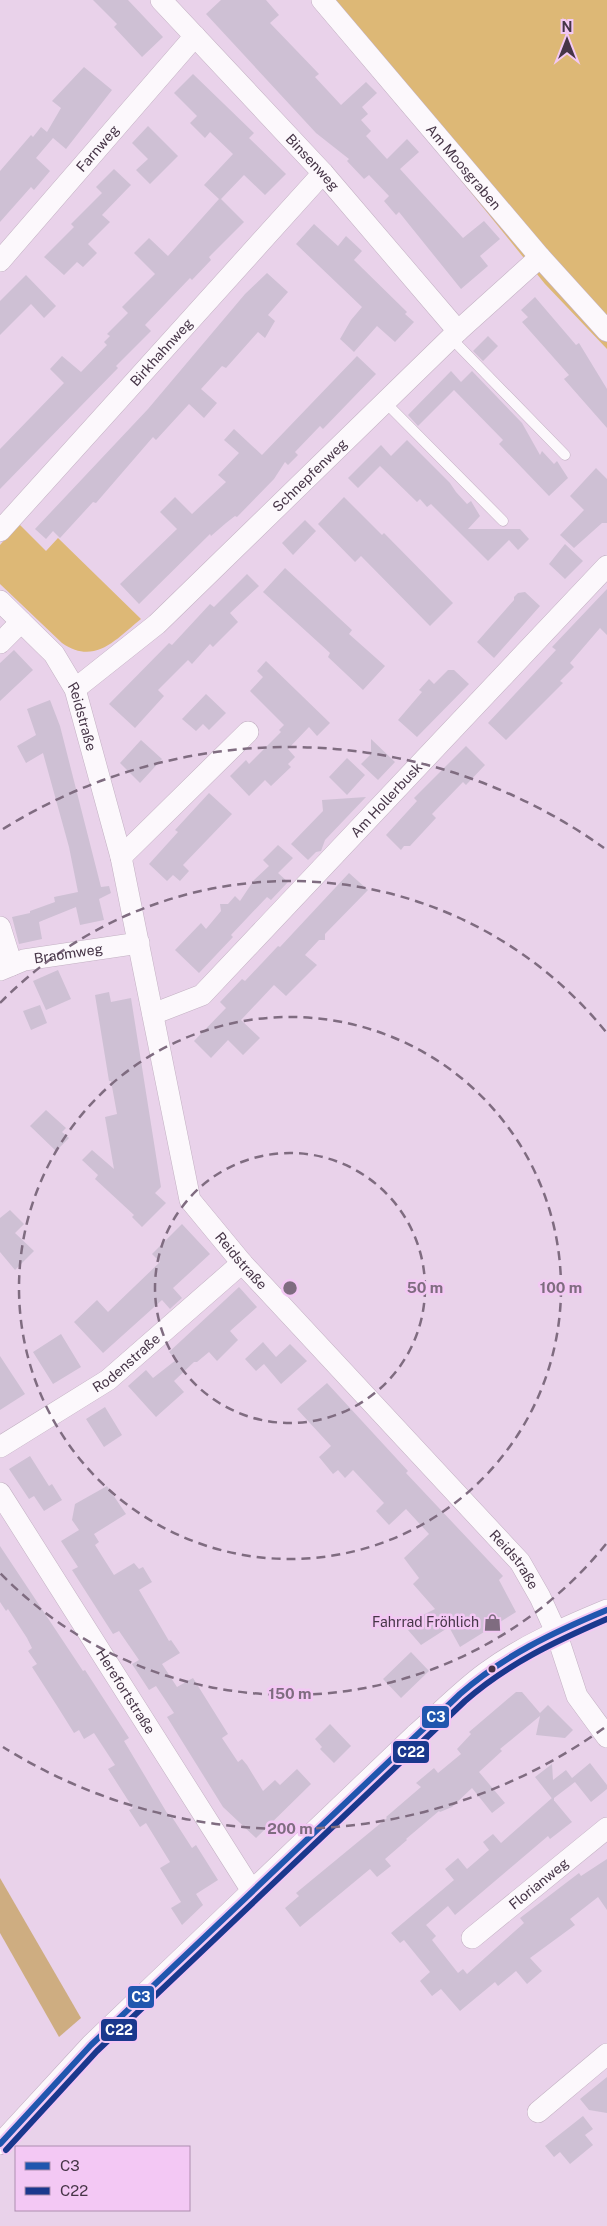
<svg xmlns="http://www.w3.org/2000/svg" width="607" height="2226" font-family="'Public Sans',sans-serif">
  <rect width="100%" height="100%" fill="#e9d2ea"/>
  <path fill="#ddb876" d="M325,0H607V349L545,284L455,173Z
    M19,524L46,551L58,538L141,619C116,639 95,666 62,643L0,584V545Z"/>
  <path fill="#cead81" d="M0,1878L81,2018L59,2037L0,1933Z"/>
  <path fill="#cec0d4" d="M93,0H128L163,37L142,57L114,27L117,24Z
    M221,0H266L279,15L270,23L319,74L315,77L341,105L366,82L377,93L362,107L368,114L361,120L371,131L366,136L387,159L407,139L419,152L400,169L463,238L484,221L500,239L480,256L488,266L461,289L399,212L396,215L384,201L389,196L369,175L364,179L347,161L349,159L316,133L206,14Z
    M84,67L112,90L66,149L53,138L36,158L50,171L34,190L31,187L0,222V171L31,135L33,137L41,127L47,132L61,108L52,101Z
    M193,74L254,133L249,138L286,174L265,195L244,175L221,199L244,222L209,257L211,260L192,280L190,278L145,325L151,331L116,366L118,368L0,489V449L64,383L50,369L62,356L81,372L107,345L104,342L110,336L107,334L128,313L122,307L155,274L134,253L149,238L168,256L219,199L204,185L233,154L210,132L205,138L190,123L197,116L174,93Z
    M148,126L178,156L150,184L136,170L148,159L132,143Z
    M114,169L131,185L102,215L110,222L88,244L97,253L83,267L77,262L64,275L44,257L74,227L71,224L102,193L96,187Z
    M314,224L338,246L346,236L362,251L354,260L407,312L405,314L414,322L395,342L377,326L354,352L340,339L351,320L362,307L296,244Z
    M267,273L288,292L268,315L275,321L265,338L258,332L226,368L222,366L201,389L217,403L204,418L189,404L156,440L153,437L96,503L93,502L60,538L53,531L46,539L35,529L148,409L245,294Z
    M26,275L56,306L44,318L31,304L0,335V301Z
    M535,297L576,345L579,343L607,389V428L564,379L569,375L522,322L528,317L521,310Z
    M488,336L498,346L483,361L473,351Z
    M357,356L376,374L323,429L320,426L295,452L298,455L288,465L285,462L274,479L237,517L235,516L226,523L211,536L210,534L139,604L120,584L177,529L160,512L175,497L192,514L226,482L218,475L239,453L224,440L234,429L262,455Z
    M451,371L461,382L472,371L522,423L540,455L542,451L554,464L557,461L568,478L549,496L499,444L503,440L454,390L418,426L408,415Z
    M407,440L450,483L456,492L467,504L471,501L480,516L468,529H520L529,539L518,550L509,540L488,561L431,504L427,507L420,499L417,502L380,466L358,488L348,478L381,445L391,456Z
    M596,468L607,479V523H602L574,548L560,535L584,510L570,496Z
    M344,497L382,535L384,533L453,603L430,626L361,556L355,562L318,524Z
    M305,520L316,531L293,555L282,543Z
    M565,544L583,561L565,579L549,564Z
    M285,568L352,630L349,634L385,666L363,690L328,657L330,653L263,592Z
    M247,574L259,586L230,613L238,622L213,647L210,644L192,664L188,660L158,690L164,696L135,728L109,704L169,643L172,645L210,604L214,607Z
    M607,589V635L600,628L570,663L574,667L560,681L563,683L506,740L488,723L556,650L552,647Z
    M525,592L540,606L494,658L477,642L514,600V597L518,593Z
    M14,650L33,670L0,701V663Z
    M266,661L330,723L317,736L309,727L288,749L295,757L288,764L291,767L271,786L265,780L249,796L230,776L246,760L249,764L281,732L279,730L284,725L250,691L263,677L257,671Z
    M448,670H454L469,684L417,737L398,720L422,692L419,690L429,679L434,684Z
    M206,694L226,713L209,730L203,724L196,731L182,719Z
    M50,700L60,726L101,887L109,886L111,893L99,899L104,920L80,925L76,907L39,922L42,939L19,944L12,917L30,913V911L55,902L54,897L78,892L69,847L43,753L26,763L17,746L36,735L27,709Z
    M371,739L395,762L378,780L361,764L371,754Z
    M141,740L162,759L140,783L120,763Z
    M466,746L485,765L466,785L463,782L432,814L436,818L410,846H404L401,850L386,835L417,801L414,798Z
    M347,758L365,775L347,795L329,777Z
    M209,793L232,814L183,865L189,871L180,881L173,875L167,881L149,864L178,832L175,830Z
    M366,797L325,840L321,851L316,852L308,860L291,844L323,811L322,800Z
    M278,845L293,858L278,873L288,882L271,900L267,897L231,935L233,937L199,973L175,950L201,923L206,929L221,911L220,904H228L235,896L240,901L254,880L269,866L263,860Z
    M349,873L368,890L325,934V940H319L305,955L317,965L286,996L274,985L241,1020L260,1038L243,1055L228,1040L211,1058L194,1041L226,1008L220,1002L242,979L245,981L278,946L280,947Z
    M58,970L71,999L46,1010L33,981Z
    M109,992L111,1002L131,998L161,1187L155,1193L166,1203L142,1227L132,1217L134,1215L95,1179L98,1175L82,1160L92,1150L114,1169L105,1117L117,1114L111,1081H109L95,995Z
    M40,1005L47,1023L31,1030L23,1011Z
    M46,1110L66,1128L62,1132L69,1138L56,1151L30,1126Z
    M10,1210L24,1224L15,1233L34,1251L15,1270L0,1252V1218Z
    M182,1224L210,1254L173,1288L182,1298L172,1307L170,1309L162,1300L103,1353L74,1322L97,1300L108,1312L160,1262L152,1254Z
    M239,1287L257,1307L230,1331L238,1340L217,1361L209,1352L197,1362H194L174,1381L184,1392L156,1417L128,1386L146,1370L153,1378L176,1360L169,1352Z
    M61,1334L81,1367L53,1384L33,1352Z
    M263,1342L276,1357L290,1344L307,1361L281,1384L264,1364L256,1371L245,1359Z
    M0,1356L25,1394L0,1410Z
    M327,1383L408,1471L406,1473L503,1576L499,1580L516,1612L460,1647L449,1627L421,1645L408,1630L416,1623L413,1620L435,1609L413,1584L419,1578L404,1558L429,1534L406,1509L389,1525L376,1511L384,1503L353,1470L345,1478L338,1470L333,1474L319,1457L331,1446L297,1409Z
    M105,1407L122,1435L104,1447L86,1419Z
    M30,1456L49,1486L52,1484L62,1500L44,1511L34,1496L29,1499L9,1469Z
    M107,1486L126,1514L94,1534L99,1542L95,1545L114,1575L134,1563L139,1569L143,1567L152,1582L139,1590L169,1641L171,1640L180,1653L162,1664L177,1687L193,1678L228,1734L222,1738L238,1762L242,1759L247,1765L263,1791L275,1780L280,1785L297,1769L311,1784L256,1838L223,1807L167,1717L174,1713L156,1686L149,1690L132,1664L139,1660L119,1631L113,1634L72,1570L78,1567L61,1541L79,1530L72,1520L75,1504Z
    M0,1546L83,1671L85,1670L129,1738L124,1741L170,1818L172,1817L192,1848L196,1845L218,1880L196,1894L203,1905L182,1925L171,1908L181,1902L160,1868L170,1862L146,1823L140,1827L129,1810L133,1808L108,1769L115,1765L94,1733L84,1739L79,1730L74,1733L59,1709L32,1667L37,1664L28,1651L32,1648L27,1638L8,1609L6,1611L0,1602Z
    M411,1652L429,1671L401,1698L383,1679Z
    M516,1692H522L540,1713L548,1705L573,1730L565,1738L536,1735L540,1716L500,1749L502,1751L479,1772L505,1803L492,1813L472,1788L452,1807L440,1812L439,1811L406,1839L407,1840L385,1859L391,1866L377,1877L370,1869L300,1927L285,1908L299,1896L296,1893L387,1818L386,1817L421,1787L416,1783L434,1768L438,1773L461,1754L457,1749L471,1734L469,1732Z
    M330,1724L351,1746L334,1763L320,1749L322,1747L315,1739Z
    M590,1763L607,1785V1789L591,1802L575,1782L554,1798V1801L535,1777L552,1764L553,1780L566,1770L572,1778Z
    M552,1798L572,1822L550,1839L548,1836L455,1915L448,1906L426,1925L436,1936L432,1940L458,1973L463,1969L467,1974L524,1923L520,1918L579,1873L581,1876L607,1859V1910L598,1897L570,1919L575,1925L530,1958L542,1971L527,1984L516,1971L498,1986L495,1982L460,2011L441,1989L432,1996L420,1981L430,1972L404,1940L400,1943L391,1933L454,1880L445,1869L458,1858L467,1869L489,1850L483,1842L493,1834L501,1843Z
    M607,2077V2113L589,2110L580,2099Z
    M583,2116L593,2129L585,2135L593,2145L570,2164L560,2152L554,2157L545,2146Z"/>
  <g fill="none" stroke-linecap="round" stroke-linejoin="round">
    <defs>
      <path id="service" d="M451,338L565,455
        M385,402L503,521"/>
      <g id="minor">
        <path id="s1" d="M161,0L323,173L458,331"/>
        <path id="s2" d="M322,0L540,257L607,331"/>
        <path id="s3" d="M0,261L195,36"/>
        <path id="s4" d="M0,531L323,173"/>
        <path id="s5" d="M0,601L54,654L75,689L121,857L190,1200L242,1263L520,1562L540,1597L556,1632L577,1696L607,1737"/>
        <path d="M0,643L21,622"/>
        <path id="s6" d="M75,689L157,624L458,331L540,257"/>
        <path d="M121,857L248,732"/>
        <path d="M0,927L12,965"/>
        <path id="s7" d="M0,970L24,960L139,943"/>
        <path id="s8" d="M153,1014L202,995L607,566"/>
        <path id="s9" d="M0,1447L108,1380L242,1263"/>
        <path id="s10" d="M0,1493L252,1891"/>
        <path id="s11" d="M472,1938L607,1828"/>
        <path d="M538,2112L607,2054"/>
        <path d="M0,2144L91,2045L415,1735C439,1714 462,1690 487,1672C524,1645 566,1627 607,1610"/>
      </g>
    </defs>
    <use href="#service" stroke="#c3b1c3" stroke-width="11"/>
    <use href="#minor" stroke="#c3b1c3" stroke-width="22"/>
    <use href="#service" stroke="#fcf8fc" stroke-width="10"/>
    <use href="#minor" stroke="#fcf8fc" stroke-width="21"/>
    <defs>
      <path id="bus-1" d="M0,2144L91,2045L460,1694C503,1656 554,1632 607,1610"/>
      <path id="bus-2" d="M6,2150L97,2051L465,1701C507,1664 556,1641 607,1619"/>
    </defs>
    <use href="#bus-1" stroke="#f3c8f4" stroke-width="10"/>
    <use href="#bus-2" stroke="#f3c8f4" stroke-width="10"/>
    <use href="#bus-1" stroke="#2056ae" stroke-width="6"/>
    <use href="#bus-2" stroke="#1a388d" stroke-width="6"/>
  </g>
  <g fill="none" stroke="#7f6c80" stroke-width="2.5" stroke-dasharray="9 6">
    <circle cx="290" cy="1288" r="135"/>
    <circle cx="290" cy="1288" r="271"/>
    <path d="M606 1544A406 406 0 0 1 0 1573M0 1003A406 406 0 0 1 606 1032"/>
    <path d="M604 1728A541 541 0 0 1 3 1747M3 829A541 541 0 0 1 604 848"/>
  </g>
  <defs>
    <symbol id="shop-bare" viewBox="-9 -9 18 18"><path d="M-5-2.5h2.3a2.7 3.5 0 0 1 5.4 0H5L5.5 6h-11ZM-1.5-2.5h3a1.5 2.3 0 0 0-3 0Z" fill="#7f6c80" stroke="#f3c8f4" stroke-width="2.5" paint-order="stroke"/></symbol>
  </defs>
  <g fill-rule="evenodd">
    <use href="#shop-bare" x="480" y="1610" width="25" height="25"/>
  </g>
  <circle fill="#463547" stroke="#f3c8f4" stroke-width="2" cx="492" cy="1669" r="4.5"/>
  <g text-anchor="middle" stroke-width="5" stroke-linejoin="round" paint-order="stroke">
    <g font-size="14" fill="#463547" stroke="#f3c8f4">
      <text dy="5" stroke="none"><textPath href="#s3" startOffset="149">Farnweg</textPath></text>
      <text dy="5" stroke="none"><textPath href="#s1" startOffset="222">Binsenweg</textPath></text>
      <text dy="5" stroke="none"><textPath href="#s2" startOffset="219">Am Moosgraben</textPath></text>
      <text dy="5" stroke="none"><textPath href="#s4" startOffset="241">Birkhahnweg</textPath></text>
      <text dy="5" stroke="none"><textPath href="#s6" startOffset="318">Schnepfenweg</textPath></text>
      <text dy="5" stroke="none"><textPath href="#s5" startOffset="145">Reidstraße</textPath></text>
      <text dy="5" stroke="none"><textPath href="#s8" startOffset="321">Am Hollerbusk</textPath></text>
      <text dy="5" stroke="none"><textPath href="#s7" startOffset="71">Braomweg</textPath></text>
      <text dy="5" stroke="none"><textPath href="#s5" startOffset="720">Reidstraße</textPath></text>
      <text dy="5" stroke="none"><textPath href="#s9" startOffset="152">Rodenstraße</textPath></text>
      <text dy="5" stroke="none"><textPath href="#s5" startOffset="1125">Reidstraße</textPath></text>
      <text dy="5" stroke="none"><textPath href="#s10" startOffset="235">Herefortstraße</textPath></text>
      <text dy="5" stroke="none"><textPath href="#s11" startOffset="86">Florianweg</textPath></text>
    </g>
    <g font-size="14" fill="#463547" stroke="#f3c8f4" text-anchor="end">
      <text x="479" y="1627">Fahrrad Fröhlich</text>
    </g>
  </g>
  <circle cx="290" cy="1288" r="8" fill="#7f6c80" stroke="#f3c8f4" stroke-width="2.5"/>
  <g font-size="15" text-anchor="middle" font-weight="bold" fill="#7f6c80" stroke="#f3c8f4" stroke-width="5" stroke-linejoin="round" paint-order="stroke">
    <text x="425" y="1293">50 m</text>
    <text x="561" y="1293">100 m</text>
    <text x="290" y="1699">150 m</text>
    <text x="290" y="1834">200 m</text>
  </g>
  <g stroke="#f3c8f4" stroke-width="2">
    <rect x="421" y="1705" width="29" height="24" rx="5" fill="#2056ae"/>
    <rect x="392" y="1740" width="38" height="24" rx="5" fill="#1a388d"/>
    <rect x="127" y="1985" width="28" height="24" rx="5" fill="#2056ae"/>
    <rect x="100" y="2018" width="38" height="24" rx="5" fill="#1a388d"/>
  </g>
  <g font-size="14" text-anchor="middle" font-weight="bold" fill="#fff">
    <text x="436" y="1722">C3</text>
    <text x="411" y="1757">C22</text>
    <text x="141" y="2002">C3</text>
    <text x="119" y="2035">C22</text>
  </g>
  <rect x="15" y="2146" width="175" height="65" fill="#f3c8f4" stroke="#ae8daf"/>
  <rect x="25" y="2162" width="25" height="8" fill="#2056ae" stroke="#ae8daf"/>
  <text x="60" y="2171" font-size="15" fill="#463547">C3</text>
  <rect x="25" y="2187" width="25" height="8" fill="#1a388d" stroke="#ae8daf"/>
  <text x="60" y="2196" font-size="15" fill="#463547">C22</text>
  <g transform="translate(567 40)" stroke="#f3c8f4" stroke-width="4" paint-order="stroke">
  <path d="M0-4L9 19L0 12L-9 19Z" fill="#463547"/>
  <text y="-8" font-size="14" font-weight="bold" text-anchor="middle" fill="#463547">N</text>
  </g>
</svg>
